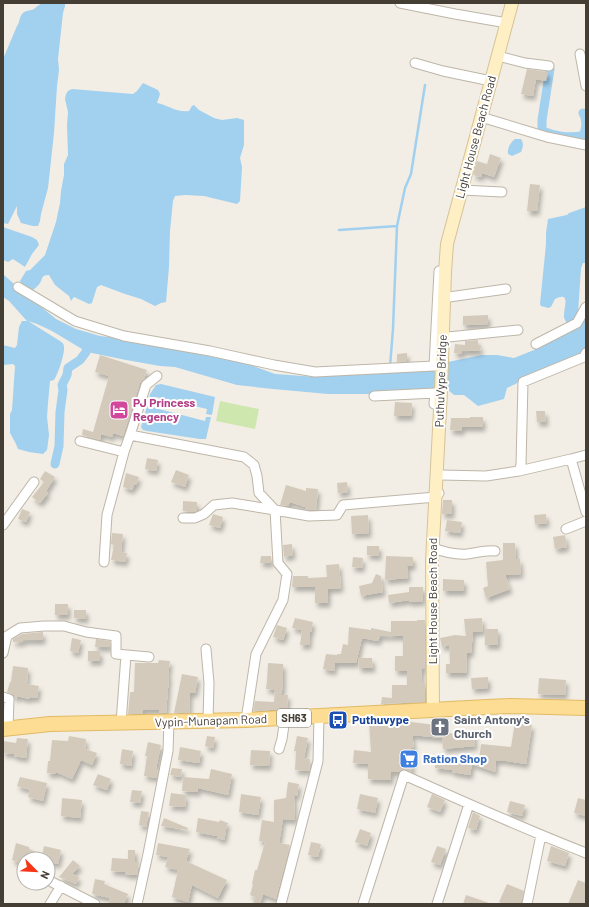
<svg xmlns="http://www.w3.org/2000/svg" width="589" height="907" font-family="Barlow,sans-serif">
  <defs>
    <filter id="shadow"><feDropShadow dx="2.5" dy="4.5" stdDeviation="2" flood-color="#0004"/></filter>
  </defs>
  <rect width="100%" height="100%" fill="#f2eee5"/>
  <path fill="#cee7ae" d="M220,401L259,409L255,429L216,421Z"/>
  <path fill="#a2d0ef" d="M42,3H65V6L63,13L58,59L59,70L57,86L54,133L48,188L41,214L40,221L38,226H33L21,223L17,214V206L8,224L3,223V59L17,26C20,22 19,18 22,14C25,10 30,11 34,9C36,7 39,5 42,3Z
    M143,83L158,90L160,94L157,103C168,105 177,113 189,111L192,106L194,105L199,110L214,118L222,120L237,118L244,120V145L240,158L242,167L240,201L237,204L204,196L185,195L175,196L173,201L170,231L169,267L166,302L161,303L155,306L141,299L125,294L101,285L97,287L92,303L89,304L74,297L71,301L69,296L55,285L49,275C41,275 43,278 40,283C38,286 34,289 32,291L24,286L20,281L26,271L30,270L45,255L56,222L60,203L61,191L64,175V164L68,155L67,125L68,112L65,99L66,94L68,91L72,89L133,94L137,91Z
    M515,139H521C524,144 523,147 521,152L512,156L508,154C507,148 511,142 515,139Z
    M586,207V263H583L581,268L578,313L579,316L567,324C566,321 563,318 564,315C564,307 571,291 555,299L551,307L548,308L541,306L540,304L546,244V233L548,219L567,215L569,213Z
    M3,227L32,237L37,240L39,245L32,254L25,267L13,259L8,262L3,260Z
    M3,274L24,293L56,319L76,329L100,336L149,342L242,362L275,374L317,377L448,362L482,355H497L514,358L534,350L548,341L586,312V349L579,356L538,373L507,388L504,399L478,406L464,395H454L448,390L417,391L390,394H328L273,389L237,385L175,367L160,366L126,360L87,352L52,331L37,324L28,321L60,341C63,343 63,343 64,346C65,354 58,374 54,380L50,381L48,403L47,417L49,435L47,450L43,454L29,452L18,449L16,444L10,433V414L12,410L15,366L13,364L3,365V345L15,348L17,345L19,327L22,321H27L9,301L3,297Z
    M161,384L215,397L212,415L206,414L207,410V409L156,397L154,402L149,400L150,394L156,385Z
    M148,403L153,404V407L155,408L205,421L206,417H211L206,439H200L147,431L143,430L141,427Z"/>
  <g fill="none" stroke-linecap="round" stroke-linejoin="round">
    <path stroke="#a2d0ef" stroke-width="2.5" d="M397,226L405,188L411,174L425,85
      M339,230L397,226L393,329L390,366"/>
    <path stroke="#a2d0ef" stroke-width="9" d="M550,69L542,120V131C554,136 571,139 584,135L586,125
      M583,113L585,117L586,124
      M55,464L59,446L60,412L63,390L62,385L67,375L68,368L80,360L86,352L89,342"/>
  </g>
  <path fill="#d4cabb" filter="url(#shadow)" d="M527,69L548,72L546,81L536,79L533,96L521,94Z
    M490,154L501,158L494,177L482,173L481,177L473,175L477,161L487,164Z
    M530,184L540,185L537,211H527Z
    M488,315V324L463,325V316Z
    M478,340V346H481L480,351H462V354L454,353L455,344L465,345V341Z
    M407,353V361L397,362V354Z
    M100,355L147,370L144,379L140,383L123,436L113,433L112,437L101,434L100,440L82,435L83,429L93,432L109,376L95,372Z
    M395,402L412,403L411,416H394Z
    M536,411H545L546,422H537Z
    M470,417H483V427H462V431L450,430L451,418H470Z
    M147,458L158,460L156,471L145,469Z
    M176,470L189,475L185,487L171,482Z
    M45,471L55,477L46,491L48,493L40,503L32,497L44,482L40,479Z
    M126,473L139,477L136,485H134L132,490L123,487Z
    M347,482L348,492L338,493L337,483Z
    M286,485L306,491V488L318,489L316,510L305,509V507L290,502L288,506L280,505Z
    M443,500H452V514H442Z
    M183,501L197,502V511L194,512L183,511Z
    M22,509L30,512L26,522L18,519Z
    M213,514L223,517L220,528L209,525Z
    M546,514L547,523L535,524L534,515Z
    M368,515L369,533L352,534L351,516Z
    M447,520L462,522L460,533L445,531Z
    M112,533L123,534L121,552L127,553L125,562L111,560L114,545L111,544Z
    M565,535L567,547L555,549L553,537Z
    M503,543H515L516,559H520L521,574L505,575L510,589L486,598L483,588L488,586L486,562L503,560Z
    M292,544L293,555L284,557L283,545Z
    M367,546H379V556L367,555Z
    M261,556H271V563H260Z
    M386,556L413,557V566H407L408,578L385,580Z
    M353,557L363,558L362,568L352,567Z
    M339,564L341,588L328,589V603H315V587H292L293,576H308V578L327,577L326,565Z
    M376,574L381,576L383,592L361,596L359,586L372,583Z
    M443,579L464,580V591H443Z
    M409,587H423V601L409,602V600L389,603L388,595L409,592Z
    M55,604H68V615H55Z
    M74,610H86V619L74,618Z
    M295,618L313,622L311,632H310L309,645H300L302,630L292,628Z
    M482,618L483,631L473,632L471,653H467V652L466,673H446V664H450L449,645L442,647L440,638L455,635L466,636L464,619Z
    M417,620H425L424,669H422L421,682H425V702L381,704L382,697L392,698V685H407V671H395V656H403V636H380L378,641L362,638L356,663H335L334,671L323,669L326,654L337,655V654H341L343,644L348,645L349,627L371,630V628L391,632V621H417Z
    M277,625L287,628L283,640L273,637Z
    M485,629H498V645H485Z
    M43,632V640H23V642H13V639L22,634Z
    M72,638L81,640L78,653L70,651Z
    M96,639L110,641V647H95Z
    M88,651H100V661H88Z
    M358,658H372L373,668H359Z
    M159,660L170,661L168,675L169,676L166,713L159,712V710H143V714H128L130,692H134L135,663H158Z
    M268,663L283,664V686L281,695H288L287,709L253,711L255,701L274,702L275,690L266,689L267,681Z
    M13,666L28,668L27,684L39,686L37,698L30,697L29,699L17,696L16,699H15L14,695L7,692L10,682H11Z
    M182,674L198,677L195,693H190L189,713H174Z
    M488,677V688L472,689L471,678Z
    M539,678L566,680L565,695L538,694Z
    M411,720V722L436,725V720L444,721L443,734L474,731L475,746L443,749L442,738L412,735L414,748H411L412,772L403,769L399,772H391V780L368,779V764L353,763L354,750L371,752L369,723Z
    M515,722L532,725L526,764L500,760V761L496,760L495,772L472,764L470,775L452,772V770L435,768L436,754L444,755L479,760L481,744L511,747Z
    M69,736L86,739L85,749L97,753L92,765L81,760L72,779L56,772V774L47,773L48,761H50L52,740L68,741Z
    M207,736L215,737L213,748L205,746Z
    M297,736L308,738L304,758L310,759L309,771L295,770L296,751H294Z
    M17,738L28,739L26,758L14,756V754L3,753V741L16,743Z
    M148,742L161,745L156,769H158L157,778L144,776L147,756H145Z
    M180,747L201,751L199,763L178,760Z
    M122,749L133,751L131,766L120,764Z
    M251,750L270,751L269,766L250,765Z
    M172,768L182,769L181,777L170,775Z
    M211,769L232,774L228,795L198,788V792L182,791L183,777L209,779Z
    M98,774L111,779L107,790L93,785Z
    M20,777L47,783L43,801L28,797L30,790L17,786Z
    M288,782L299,784L297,796L294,795L295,820L283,819L279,843L290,845L276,899L263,894L260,904H253L255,897L250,895L253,884H252L255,870H257L265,842L259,841L262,820L274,822V800L286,798Z
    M132,790L142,791L140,803L130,802Z
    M171,793L186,795L185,807L169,806Z
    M241,794L261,797L258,815L239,812Z
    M360,794L378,798L375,813L357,809Z
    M432,794L445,800L440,812L427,807Z
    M62,798L82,800L80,818L61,816Z
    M578,798L586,800V816L574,813Z
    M510,801L525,805L522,816L507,812Z
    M141,811L149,812L146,827L139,825Z
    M473,812L480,816L476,830L468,828Z
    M164,818L188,828L187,830L161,826Z
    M198,818L219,822L220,820L228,823L225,832H226L224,840L217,838V836L196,832Z
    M360,829L371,833L367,846L355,842Z
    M311,842L321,844L318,857L308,855Z
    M16,843L29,847V849L42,855L44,846L61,850L58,864L48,862V859H24V864L12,860Z
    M158,843L190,849L186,861L227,880L218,898L192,885L188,902L172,897L178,870L165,867L168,857L156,855Z
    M437,846L446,849L440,865L431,862Z
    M551,846L569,853L565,866L547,861Z
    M128,850H135V862H139L137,875L125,874V872L111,871L112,858L128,859Z
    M73,860L80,866L72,874L79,877L76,884L59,877Z
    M95,879L105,881L104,884L128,894L124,904H108L110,898L92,894Z
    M578,880L586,883V904H568Z
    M507,884L524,891L522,899L520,904H503L499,902Z
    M466,895L489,903L488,904H463Z"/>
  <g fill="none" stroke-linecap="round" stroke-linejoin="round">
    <defs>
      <path id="minor" d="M400,3L455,14L507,23
        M580,54L586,86
        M498,56L525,63L549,66
        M415,63L443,71L491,81
        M481,117L547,137L586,145
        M462,190L502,192
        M18,287L75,321L124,336L210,351L274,365L315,372L434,366L439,271
        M449,297L506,289
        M448,337L518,330
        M536,344L577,323L586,307
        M374,396L435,393L434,404
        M130,435L146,385L157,376
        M80,441L124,452L107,515L104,562
        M124,452L130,435L244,457L254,465L257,476L259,493L275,510L232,503L214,505L204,514L195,518H183
        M586,455L571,459L586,512
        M519,471L571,459
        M441,475L486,476L519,471L521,465L523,382L584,357L586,353
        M3,525L34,482
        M566,529L586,521
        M433,548C444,552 455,555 467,554C476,553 485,550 495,551
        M206,649L209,683L208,721
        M3,653L7,636L20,628L44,626H64L86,632L116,636V654L149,657
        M3,697L9,699L8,728
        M246,720L256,654L283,600L287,574L278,563L275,510L309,516L337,515L343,505L436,497L439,493
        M121,723L126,655
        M279,749L282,739L285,718
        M48,880L95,904
        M50,904L61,886
        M137,904L148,854L168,751L169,722
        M281,904L318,761L319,716
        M363,904L404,775C464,802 524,829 586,853
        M437,904L469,804
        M527,904L541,835"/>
      <path id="secondary" d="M433,711L432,561L441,391L445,272L447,244L512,3"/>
      <path id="primary" d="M3,729L50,724L246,720L487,707L511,706L586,708"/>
    </defs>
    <use href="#minor" stroke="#beb6a8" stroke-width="11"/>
    <use href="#secondary" stroke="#d5c398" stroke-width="14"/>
    <use href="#primary" stroke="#e2ba64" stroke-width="16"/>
    <use href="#minor" stroke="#fff" stroke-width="9"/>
    <use href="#secondary" stroke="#feefc4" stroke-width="12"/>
    <use href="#primary" stroke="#fddd94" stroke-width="14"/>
  </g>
  <defs>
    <symbol id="hotel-square" viewBox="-11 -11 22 22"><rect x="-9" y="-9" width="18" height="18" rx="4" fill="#d1479c" stroke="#fff"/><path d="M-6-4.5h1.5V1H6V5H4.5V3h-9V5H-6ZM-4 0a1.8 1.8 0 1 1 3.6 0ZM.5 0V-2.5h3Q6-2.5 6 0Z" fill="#fff"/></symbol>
    <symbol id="bus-square" viewBox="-11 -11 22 22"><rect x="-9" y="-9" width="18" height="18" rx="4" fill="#1a4fb4" stroke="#fff"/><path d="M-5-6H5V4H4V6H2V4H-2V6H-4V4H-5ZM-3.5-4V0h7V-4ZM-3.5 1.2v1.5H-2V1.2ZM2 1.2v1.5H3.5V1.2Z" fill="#fff"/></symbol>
    <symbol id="church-square" viewBox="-11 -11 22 22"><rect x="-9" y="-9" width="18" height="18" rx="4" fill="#6b7280" stroke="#fff"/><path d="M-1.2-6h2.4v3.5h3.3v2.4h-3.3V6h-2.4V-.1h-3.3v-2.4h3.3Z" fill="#fff"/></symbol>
    <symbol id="supermarket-square" viewBox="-11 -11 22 22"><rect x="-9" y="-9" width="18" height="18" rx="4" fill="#3f7fe0" stroke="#fff"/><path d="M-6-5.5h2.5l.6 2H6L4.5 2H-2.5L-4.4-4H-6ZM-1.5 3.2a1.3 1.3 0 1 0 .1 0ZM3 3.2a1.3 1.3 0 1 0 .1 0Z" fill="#fff"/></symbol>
  </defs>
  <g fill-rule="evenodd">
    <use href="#hotel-square" x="108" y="399" width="22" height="22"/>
    <use href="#bus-square" x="327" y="709" width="22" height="22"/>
    <use href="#church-square" x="429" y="716" width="22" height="22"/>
    <use href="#supermarket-square" x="398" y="748" width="22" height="22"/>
  </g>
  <g text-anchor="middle" stroke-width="4" stroke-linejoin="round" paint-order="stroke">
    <rect fill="#fff" stroke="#7d7872" stroke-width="1" x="277" y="709" width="34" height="18" rx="3"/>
    <g font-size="11" font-weight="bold" fill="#453e35">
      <text x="294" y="722">SH63</text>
    </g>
    <g font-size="12" fill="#453e35" stroke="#fff">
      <text transform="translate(476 137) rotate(-75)" y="4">Light House Beach Road</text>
      <text transform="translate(441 381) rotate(-88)" y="4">PuthuVype Bridge</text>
      <text transform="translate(433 601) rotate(-90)" y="4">Light House Beach Road</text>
      <text transform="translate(211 721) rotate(-2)" y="4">Vypin-Munapam Road</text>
    </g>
    <g font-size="12" font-weight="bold" fill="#b23c85" stroke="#fff" text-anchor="start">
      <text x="133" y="407">PJ Princess<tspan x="133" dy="14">Regency</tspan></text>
    </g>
    <g font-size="12" font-weight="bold" fill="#164399" stroke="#fff" text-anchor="start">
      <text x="352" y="724">Puthuvype</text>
    </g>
    <g font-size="12" font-weight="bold" fill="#5b616d" stroke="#fff" text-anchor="start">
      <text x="454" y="724">Saint Antony's<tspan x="454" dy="14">Church</tspan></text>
    </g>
    <g font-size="12" font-weight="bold" fill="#366cbe" stroke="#fff" text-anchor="start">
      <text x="423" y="763">Ration Shop</text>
    </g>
  </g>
  <rect width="589" height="907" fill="none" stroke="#453e35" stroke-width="8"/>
  <g transform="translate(36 871) rotate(114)"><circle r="19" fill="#ffffff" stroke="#b5b2ae"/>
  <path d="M0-3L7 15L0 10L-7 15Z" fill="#f73618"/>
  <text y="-6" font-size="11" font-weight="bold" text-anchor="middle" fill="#453e35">N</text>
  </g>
</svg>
